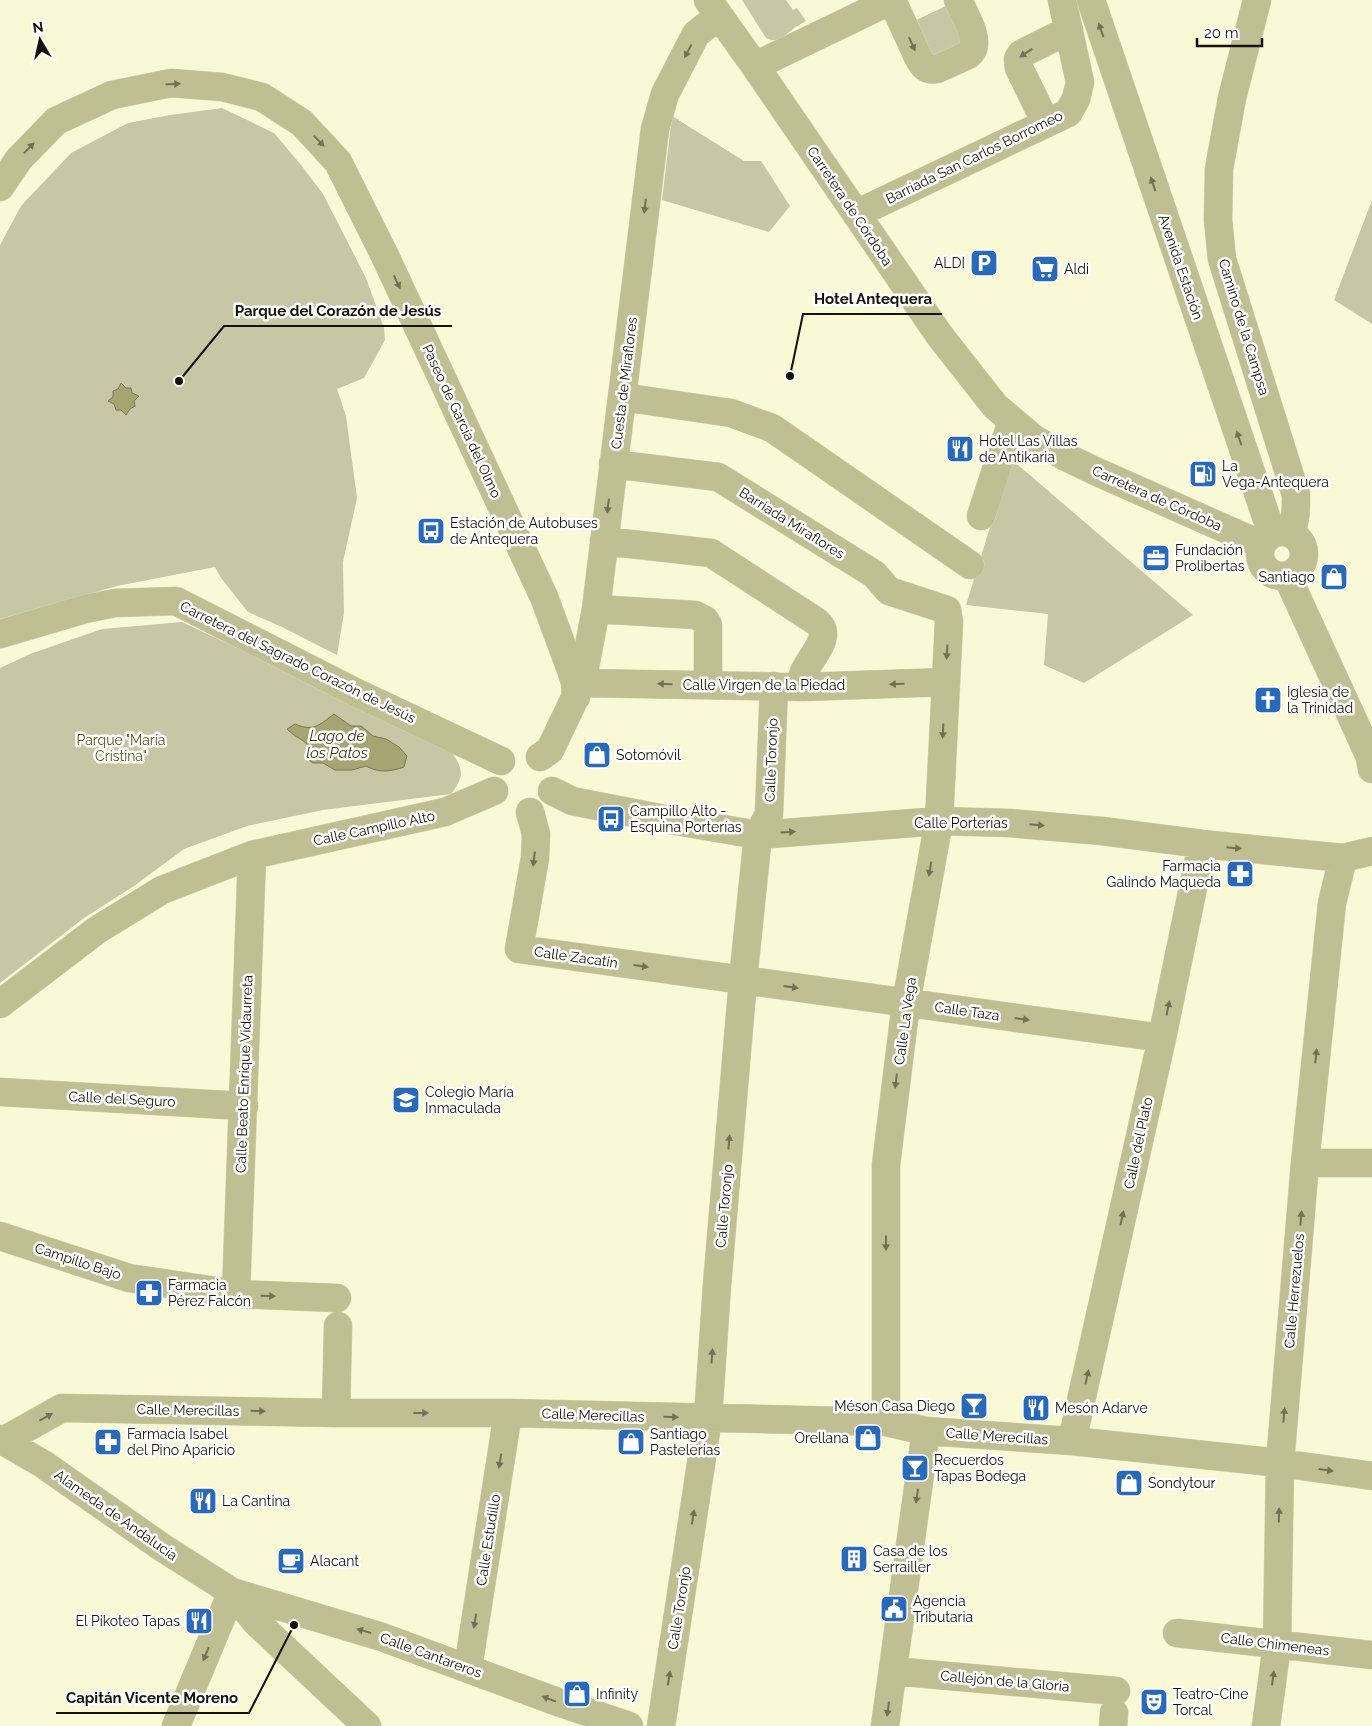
<svg xmlns="http://www.w3.org/2000/svg" width="1372" height="1726" font-family="Raleway,sans-serif">
  <rect width="100%" height="100%" fill="#faf9d5"/>
  <path fill="#c8c7a5" d="M742,0H786L793,10L797,8L806,21C801,24 796,26 792,30C783,36 778,44 766,38Z
    M948,5L967,41L931,62L912,22Z
    M222,108L274,133L301,165L323,194L366,278L384,328L385,340L364,378L337,389L346,416L357,498L343,562L344,613L337,655L282,627L248,612L221,578L215,567L117,586L0,619V245L21,206L71,153L128,123L170,115Z
    M672,116L744,161H761L790,206L769,232L662,200Z
    M1372,200V324L1334,300Z
    M1011,459L1193,615L1084,683L1044,665L1048,614L966,605Z
    M182,622L376,713L452,753C464,769 464,778 451,794L323,810L247,826L184,849L134,886L84,918L0,983V668L30,654L102,629Z"/>
  <path fill="#a6a470" stroke="#7a7850" d="M121,383L126,388H131L132,393L139,396L134,401L135,406L130,409L126,415L121,410H116L114,404L108,401L113,397V391L118,389Z
    M334,714L351,726H361L373,736L386,739L399,747L407,756L404,767C389,772 379,773 366,766L352,770H335L323,763H313L309,760C313,739 299,742 287,729L295,724C314,732 319,725 334,714Z"/>
  <g fill="none" stroke-linecap="round" stroke-linejoin="round">
    <defs>
      <path id="minor" d="M708,0L755,66L940,336L995,406L1034,439L1066,457L1095,471L1262,545
        M892,0L918,57C923,66 926,71 937,69L968,55C984,44 964,14 958,0
        M1091,0L1272,534
        M1257,0L1232,98L1219,169L1218,220L1222,259L1296,495C1296,509 1296,520 1291,533
        M755,66L892,0
        M1046,123L1019,68L1018,59L1021,54L1069,30
        M0,187L19,159L56,121L112,95L171,83L222,87L262,97L302,123L338,162L385,256L544,597L571,670L575,682L576,697
        M856,214L1068,113L1076,99L1080,82L1062,0
        M622,397L731,413L772,428L970,565
        M613,464L718,477L874,574L889,591L947,610L949,622L939,821L906,1003L886,1165V1422
        M981,516L1012,421
        M1260 554a22 22 0 1 1 44 0a22 22 0 1 1-44 0Z
        M604,541L711,553L817,622C835,638 807,659 803,675C802,679 803,683 803,687
        M1287,576L1370,757L1372,769
        M596,609L695,615L705,620L708,625V684
        M0,634L85,609L115,603L176,601L355,692L501,761
        M582,683L803,687L946,682
        M540,757L550,750L582,683L596,609L655,129L665,94L696,34L706,26L721,18
        M552,791L572,801L664,819L758,835L939,821L1009,823L1102,831L1202,844L1343,858L1372,851
        M530,812L536,834L535,858L519,949L1162,1038
        M0,1004L97,930L162,890L252,855L445,812L494,791
        M0,1092L244,1106
        M1305,1163H1372
        M0,1236L129,1278L236,1294L337,1298
        M236,1294L252,855
        M336,1413L338,1326
        M0,1439L43,1464L163,1548L232,1592L382,1637L555,1701L629,1726
        M3,1441L62,1408L336,1413H508L886,1422L926,1431L1072,1441L1280,1463L1372,1476
        M1072,1441L1162,1038L1202,844
        M232,1592L256,1622L367,1726
        M1177,1633L1372,1655
        M468,1668L508,1413
        M893,1671L1116,1691
        M176,1726L232,1592
        M661,1726L708,1418L717,1285L743,980L758,835L769,814L774,686
        M885,1726L926,1431
        M1113,1726L1114,1713
        M1266,1726L1277,1645L1280,1463L1305,1163L1332,903L1343,858"/>
    </defs>
    <use href="#minor" stroke="#d5d4b4" stroke-width="29"/>
    <use href="#minor" stroke="#c0bf93" stroke-width="28"/>
  </g>
  <defs><path id="oneway-solid" d="M-6-.8H1V-3.2L6.5 0L1 3.2V.8H-6Z" transform="scale(1.25)"/></defs>
  <g fill="#727154">
    <use href="#oneway-solid" transform="translate(1101 30) rotate(-109)"/>
    <use href="#oneway-solid" transform="translate(912 44) rotate(66)"/>
    <use href="#oneway-solid" transform="translate(688 51) rotate(118)"/>
    <use href="#oneway-solid" transform="translate(1026 53) rotate(147)"/>
    <use href="#oneway-solid" transform="translate(173 84) rotate(-1)"/>
    <use href="#oneway-solid" transform="translate(319 141) rotate(46)"/>
    <use href="#oneway-solid" transform="translate(29 148) rotate(-46)"/>
    <use href="#oneway-solid" transform="translate(1153 184) rotate(-109)"/>
    <use href="#oneway-solid" transform="translate(645 206) rotate(97)"/>
    <use href="#oneway-solid" transform="translate(397 282) rotate(65)"/>
    <use href="#oneway-solid" transform="translate(1239 438) rotate(-109)"/>
    <use href="#oneway-solid" transform="translate(608 506) rotate(97)"/>
    <use href="#oneway-solid" transform="translate(947 652) rotate(93)"/>
    <use href="#oneway-solid" transform="translate(665 684) rotate(-179)"/>
    <use href="#oneway-solid" transform="translate(897 684) rotate(178)"/>
    <use href="#oneway-solid" transform="translate(943 731) rotate(93)"/>
    <use href="#oneway-solid" transform="translate(1037 825) rotate(5)"/>
    <use href="#oneway-solid" transform="translate(788 832) rotate(-4)"/>
    <use href="#oneway-solid" transform="translate(1234 848) rotate(6)"/>
    <use href="#oneway-solid" transform="translate(534 859) rotate(97)"/>
    <use href="#oneway-solid" transform="translate(930 869) rotate(100)"/>
    <use href="#oneway-solid" transform="translate(641 966) rotate(8)"/>
    <use href="#oneway-solid" transform="translate(791 987) rotate(8)"/>
    <use href="#oneway-solid" transform="translate(1168 1008) rotate(-78)"/>
    <use href="#oneway-solid" transform="translate(1022 1019) rotate(8)"/>
    <use href="#oneway-solid" transform="translate(1316 1056) rotate(-84)"/>
    <use href="#oneway-solid" transform="translate(896 1081) rotate(97)"/>
    <use href="#oneway-solid" transform="translate(729 1142) rotate(-85)"/>
    <use href="#oneway-solid" transform="translate(1122 1218) rotate(-78)"/>
    <use href="#oneway-solid" transform="translate(1301 1218) rotate(-85)"/>
    <use href="#oneway-solid" transform="translate(886 1243) rotate(90)"/>
    <use href="#oneway-solid" transform="translate(268 1296) rotate(2)"/>
    <use href="#oneway-solid" transform="translate(712 1356) rotate(-86)"/>
    <use href="#oneway-solid" transform="translate(1087 1377) rotate(-78)"/>
    <use href="#oneway-solid" transform="translate(258 1411) rotate(1)"/>
    <use href="#oneway-solid" transform="translate(421 1413)"/>
    <use href="#oneway-solid" transform="translate(1284 1415) rotate(-85)"/>
    <use href="#oneway-solid" transform="translate(46 1417) rotate(-29)"/>
    <use href="#oneway-solid" transform="translate(671 1417) rotate(2)"/>
    <use href="#oneway-solid" transform="translate(500 1461) rotate(99)"/>
    <use href="#oneway-solid" transform="translate(1326 1470) rotate(8)"/>
    <use href="#oneway-solid" transform="translate(917 1496) rotate(98)"/>
    <use href="#oneway-solid" transform="translate(1279 1515) rotate(-89)"/>
    <use href="#oneway-solid" transform="translate(693 1517) rotate(-81)"/>
    <use href="#oneway-solid" transform="translate(475 1621) rotate(99)"/>
    <use href="#oneway-solid" transform="translate(364 1631) rotate(-164)"/>
    <use href="#oneway-solid" transform="translate(206 1654) rotate(113)"/>
    <use href="#oneway-solid" transform="translate(669 1678) rotate(-81)"/>
    <use href="#oneway-solid" transform="translate(1273 1678) rotate(-82)"/>
    <use href="#oneway-solid" transform="translate(549 1699) rotate(-159)"/>
    <use href="#oneway-solid" transform="translate(888 1709) rotate(98)"/>
  </g>
  <defs>
    <symbol id="parking-square" viewBox="-11 -11 22 22"><rect x="-9" y="-9" width="18" height="18" rx="4" fill="#2869ba" stroke="#fff"/><path d="M-3.5-5.5H1a3.5 3.5 0 0 1 0 7H-1V5.5H-3.5ZM-1-3.4V-.6H.8a1.4 1.4 0 0 0 0-2.8Z" fill="#fff"/></symbol>
    <symbol id="supermarket-square" viewBox="-11 -11 22 22"><rect x="-9" y="-9" width="18" height="18" rx="4" fill="#2869ba" stroke="#fff"/><path d="M-6-5.5h2.5l.6 2H6L4.5 2H-2.5L-4.4-4H-6ZM-1.5 3.2a1.3 1.3 0 1 0 .1 0ZM3 3.2a1.3 1.3 0 1 0 .1 0Z" fill="#fff"/></symbol>
    <symbol id="restaurant-square" viewBox="-11 -11 22 22"><rect x="-9" y="-9" width="18" height="18" rx="4" fill="#2869ba" stroke="#fff"/><path d="M-5-6h1v4h1v-4h1v4h1v-4h1v5L-1.5 .5V6h-2V.5L-5-1ZM5-6V6H3V1.5H1.5Q1.5-4 5-6Z" fill="#fff"/></symbol>
    <symbol id="fuel-square" viewBox="-11 -11 22 22"><rect x="-9" y="-9" width="18" height="18" rx="4" fill="#2869ba" stroke="#fff"/><path d="M-5.5-6h7V0h2V4h1.3V-2.5L3-4.5l.8-.8L6-3V5H2.5V1h-1V6h-7ZM-4.2-4.7v3.2H.2V-4.7Z" fill="#fff"/></symbol>
    <symbol id="bus-square" viewBox="-11 -11 22 22"><rect x="-9" y="-9" width="18" height="18" rx="4" fill="#2869ba" stroke="#fff"/><path d="M-5-6H5V4H4V6H2V4H-2V6H-4V4H-5ZM-3.5-4V0h7V-4ZM-3.5 1.2v1.5H-2V1.2ZM2 1.2v1.5H3.5V1.2Z" fill="#fff"/></symbol>
    <symbol id="office-square" viewBox="-11 -11 22 22"><rect x="-9" y="-9" width="18" height="18" rx="4" fill="#2869ba" stroke="#fff"/><path d="M-6-3h4V-5.5h4V-3h4V5H-6ZM-1-4.5V-3h2v-1.5ZM-6 0V1H6V0Z" fill="#fff"/></symbol>
    <symbol id="shop-square" viewBox="-11 -11 22 22"><rect x="-9" y="-9" width="18" height="18" rx="4" fill="#2869ba" stroke="#fff"/><path d="M-5-2.5h2.3a2.7 3.5 0 0 1 5.4 0H5L5.5 6h-11ZM-1.5-2.5h3a1.5 2.3 0 0 0-3 0Z" fill="#fff"/></symbol>
    <symbol id="church-square" viewBox="-11 -11 22 22"><rect x="-9" y="-9" width="18" height="18" rx="4" fill="#2869ba" stroke="#fff"/><path d="M-1.2-6h2.4v3.5h3.3v2.4h-3.3V6h-2.4V-.1h-3.3v-2.4h3.3Z" fill="#fff"/></symbol>
    <symbol id="pharmacy-square" viewBox="-11 -11 22 22"><rect x="-9" y="-9" width="18" height="18" rx="4" fill="#2869ba" stroke="#fff"/><path d="M-2-6h4v4h4v4h-4v4h-4v-4h-4v-4h4Z" fill="#fff"/></symbol>
    <symbol id="school-square" viewBox="-11 -11 22 22"><rect x="-9" y="-9" width="18" height="18" rx="4" fill="#2869ba" stroke="#fff"/><path d="M0-5L7-2L0 1L-7-2ZM-4 1L0 2.5L4 1V4Q0 6-4 4Z" fill="#fff"/></symbol>
    <symbol id="bar-square" viewBox="-11 -11 22 22"><rect x="-9" y="-9" width="18" height="18" rx="4" fill="#2869ba" stroke="#fff"/><path d="M-6-5H6L.8 .8V4.5H3.5V6h-7V4.5H-.8V.8Z" fill="#fff"/></symbol>
    <symbol id="building-square" viewBox="-11 -11 22 22"><rect x="-9" y="-9" width="18" height="18" rx="4" fill="#2869ba" stroke="#fff"/><path d="M-4-6H4V6H1V3H-1V6H-4ZM-2.5-4.3h1.7v1.8h-1.7ZM.8-4.3h1.7v1.8H.8ZM-2.5-1h1.7V.8h-1.7ZM.8-1h1.7V.8H.8Z" fill="#fff"/></symbol>
    <symbol id="cafe-square" viewBox="-11 -11 22 22"><rect x="-9" y="-9" width="18" height="18" rx="4" fill="#2869ba" stroke="#fff"/><path d="M-5.5-4.5H6V0H3Q3 3.5 0 3.5H-2.5Q-5.5 3.5-5.5 0ZM3-3.2v2h1.7v-2ZM-6 4.5H4V6H-6Z" fill="#fff"/></symbol>
    <symbol id="civic-square" viewBox="-11 -11 22 22"><rect x="-9" y="-9" width="18" height="18" rx="4" fill="#2869ba" stroke="#fff"/><path d="M-.6-6.5H3V-4.5H.6V-3L4-1V1h2V6H-6V1h2V-1L-.6-3ZM-1.2 2.5V6h2.4V2.5Z" fill="#fff"/></symbol>
    <symbol id="theatre-square" viewBox="-11 -11 22 22"><rect x="-9" y="-9" width="18" height="18" rx="4" fill="#2869ba" stroke="#fff"/><path d="M-5-5.5Q0-4 5-5.5V0Q5 5 0 6Q-5 5-5 0ZM-3.3-2.5H-1v1.5H-3.3ZM1-2.5H3.3v1.5H1ZM-2.8 1Q0 5.5 2.8 1Z" fill="#fff"/></symbol>
  </defs>
  <g fill-rule="evenodd">
    <use href="#parking-square" x="968" y="247" width="32" height="32"/>
    <use href="#supermarket-square" x="1029" y="253" width="32" height="32"/>
    <use href="#restaurant-square" x="944" y="433" width="32" height="32"/>
    <use href="#fuel-square" x="1187" y="458" width="32" height="32"/>
    <use href="#bus-square" x="415" y="515" width="32" height="32"/>
    <use href="#office-square" x="1140" y="542" width="32" height="32"/>
    <use href="#shop-square" x="1318" y="561" width="32" height="32"/>
    <use href="#church-square" x="1252" y="684" width="32" height="32"/>
    <use href="#shop-square" x="581" y="739" width="32" height="32"/>
    <use href="#bus-square" x="595" y="803" width="32" height="32"/>
    <use href="#pharmacy-square" x="1224" y="858" width="32" height="32"/>
    <use href="#school-square" x="390" y="1084" width="32" height="32"/>
    <use href="#pharmacy-square" x="133" y="1277" width="32" height="32"/>
    <use href="#bar-square" x="958" y="1390" width="32" height="32"/>
    <use href="#restaurant-square" x="1020" y="1392" width="32" height="32"/>
    <use href="#shop-square" x="852" y="1422" width="32" height="32"/>
    <use href="#pharmacy-square" x="92" y="1426" width="32" height="32"/>
    <use href="#shop-square" x="615" y="1426" width="32" height="32"/>
    <use href="#bar-square" x="899" y="1452" width="32" height="32"/>
    <use href="#shop-square" x="1113" y="1467" width="32" height="32"/>
    <use href="#restaurant-square" x="187" y="1485" width="32" height="32"/>
    <use href="#building-square" x="838" y="1543" width="32" height="32"/>
    <use href="#cafe-square" x="275" y="1545" width="32" height="32"/>
    <use href="#civic-square" x="878" y="1593" width="32" height="32"/>
    <use href="#restaurant-square" x="183" y="1605" width="32" height="32"/>
    <use href="#shop-square" x="561" y="1678" width="32" height="32"/>
    <use href="#theatre-square" x="1138" y="1686" width="32" height="32"/>
  </g>
  <g text-anchor="middle" stroke-width="5" stroke-linejoin="round" paint-order="stroke">
    <g font-size="14" fill="#121206" stroke="#fff">
      <text transform="translate(974 157) rotate(-26)" y="5">Barriada San Carlos Borromeo</text>
      <text transform="translate(850 206) rotate(56)" y="5">Carretera de Córdoba</text>
      <text transform="translate(1181 267) rotate(71)" y="5">Avenida Estación</text>
      <text transform="translate(1244 327) rotate(73)" y="5">Camino de la Campsa</text>
      <text transform="translate(624 383) rotate(-83)" y="5">Cuesta de Miraflores</text>
      <text transform="translate(462 421) rotate(65)" y="5">Paseo de García del Olmo</text>
      <text transform="translate(1157 498) rotate(24)" y="5">Carretera de Córdoba</text>
      <text transform="translate(792 523) rotate(32)" y="5">Barriada Miraflores</text>
      <text transform="translate(298 662) rotate(26)" y="5">Carretera del Sagrado Corazón de Jesús</text>
      <text x="764" y="690">Calle Virgen de la Piedad</text>
      <text transform="translate(771 760) rotate(-88)" y="5">Calle Toronjo</text>
      <text x="961" y="828">Calle Porterías</text>
      <text transform="translate(374 828) rotate(-12)" y="5">Calle Campillo Alto</text>
      <text transform="translate(576 957) rotate(8)" y="5">Calle Zacatín</text>
      <text transform="translate(967 1011) rotate(8)" y="5">Calle Taza</text>
      <text transform="translate(905 1021) rotate(-82)" y="5">Calle La Vega</text>
      <text transform="translate(244 1074) rotate(-88)" y="5">Calle Beato Enrique Vidaurreta</text>
      <text transform="translate(122 1099) rotate(3)" y="5">Calle del Seguro</text>
      <text transform="translate(1138 1143) rotate(-78)" y="5">Calle del Plato</text>
      <text transform="translate(724 1206) rotate(-85)" y="5">Calle Toronjo</text>
      <text transform="translate(78 1261) rotate(18)" y="5">Campillo Bajo</text>
      <text transform="translate(1294 1291) rotate(-85)" y="5">Calle Herrezuelos</text>
      <text transform="translate(188 1410) rotate(1)" y="5">Calle Merecillas</text>
      <text transform="translate(593 1415) rotate(2)" y="5">Calle Merecillas</text>
      <text transform="translate(997 1436) rotate(4)" y="5">Calle Merecillas</text>
      <text transform="translate(116 1515) rotate(35)" y="5">Alameda de Andalucía</text>
      <text transform="translate(488 1540) rotate(-81)" y="5">Calle Estudillo</text>
      <text transform="translate(679 1608) rotate(-81)" y="5">Calle Toronjo</text>
      <text transform="translate(1275 1644) rotate(7)" y="5">Calle Chimeneas</text>
      <text transform="translate(431 1655) rotate(20)" y="5">Calle Cantareros</text>
      <text transform="translate(1005 1681) rotate(5)" y="5">Callejón de la Gloria</text>
    </g>
    <g font-size="14" fill="#121206" stroke="#fff" text-anchor="start">
      <text x="965" y="268" text-anchor="end">ALDI</text>
      <text x="1064" y="274">Aldi</text>
      <text x="979" y="446">Hotel Las Villas<tspan x="979" dy="16">de Antikaria</tspan></text>
      <text x="1222" y="471">La<tspan x="1222" dy="16">Vega-Antequera</tspan></text>
      <text x="450" y="528">Estación de Autobuses<tspan x="450" dy="16">de Antequera</tspan></text>
      <text x="1175" y="555">Fundación<tspan x="1175" dy="16">Prolibertas</tspan></text>
      <text x="1315" y="582" text-anchor="end">Santiago</text>
      <text x="1287" y="697">Iglesia de<tspan x="1287" dy="16">la Trinidad</tspan></text>
      <text x="616" y="760">Sotomóvil</text>
      <text x="630" y="816">Campillo Alto -<tspan x="630" dy="16">Esquina Porterías</tspan></text>
      <text x="1221" y="871" text-anchor="end">Farmacia<tspan x="1221" dy="16">Galindo Maqueda</tspan></text>
      <text x="425" y="1097">Colegio María<tspan x="425" dy="16">Inmaculada</tspan></text>
      <text x="168" y="1290">Farmacia<tspan x="168" dy="16">Pérez Falcón</tspan></text>
      <text x="955" y="1411" text-anchor="end">Méson Casa Diego</text>
      <text x="1055" y="1413">Mesón Adarve</text>
      <text x="127" y="1439">Farmacia Isabel<tspan x="127" dy="16">del Pino Aparicio</tspan></text>
      <text x="650" y="1439">Santiago<tspan x="650" dy="16">Pastelerias</tspan></text>
      <text x="849" y="1443" text-anchor="end">Orellana</text>
      <text x="934" y="1465">Recuerdos<tspan x="934" dy="16">Tapas Bodega</tspan></text>
      <text x="1148" y="1488">Sondytour</text>
      <text x="222" y="1506">La Cantina</text>
      <text x="873" y="1556">Casa de los<tspan x="873" dy="16">Serrailler</tspan></text>
      <text x="310" y="1566">Alacant</text>
      <text x="913" y="1606">Agencia<tspan x="913" dy="16">Tributaria</tspan></text>
      <text x="180" y="1626" text-anchor="end">El Pikoteo Tapas</text>
      <text x="596" y="1699">Infinity</text>
      <text x="1173" y="1699">Teatro-Cine<tspan x="1173" dy="16">Torcal</tspan></text>
    </g>
    <g font-size="14" fill="#5a561a" stroke="#fff">
      <text x="121" y="745">Parque "María<tspan x="121" dy="16">Cristina"</tspan></text>
    </g>
    <g font-size="15" font-style="italic" fill="#38350a" stroke="#fff">
      <text x="337" y="741">Lago de<tspan x="337" dy="17">los Patos</tspan></text>
    </g>
  </g>
  <path fill="none" stroke="#121206" stroke-width="2" d="M790 376L803 314H942M179 381L224 326H452M294 1625L249 1713H56"/>
  <g fill="#121206" stroke="#fff" stroke-width="2">
    <circle cx="790" cy="376" r="5"/>
    <circle cx="179" cy="381" r="5"/>
    <circle cx="294" cy="1625" r="5"/>
  </g>
  <g font-size="15" text-anchor="middle" font-weight="bold" fill="#121206" stroke="#fff" stroke-width="5" stroke-linejoin="round" paint-order="stroke">
    <text x="873" y="304">Hotel Antequera</text>
    <text x="338" y="316">Parque del Corazón de Jesús</text>
    <text x="152" y="1703">Capitán Vicente Moreno</text>
  </g>
  <g transform="translate(40 40) rotate(351)" stroke="#ffffff" stroke-width="4" paint-order="stroke">
  <path d="M0-4L9 19L0 12L-9 19Z" fill="#121206"/>
  <text y="-8" font-size="14" font-weight="bold" text-anchor="middle" fill="#121206">N</text>
  </g>
  <path d="M1197 38v8h65v-8" fill="none" stroke="#121206" stroke-width="2.5"/>
  <text x="1204" y="38" font-size="15" fill="#121206" stroke="#ffffff" stroke-width="4" paint-order="stroke">20 m</text>
</svg>
